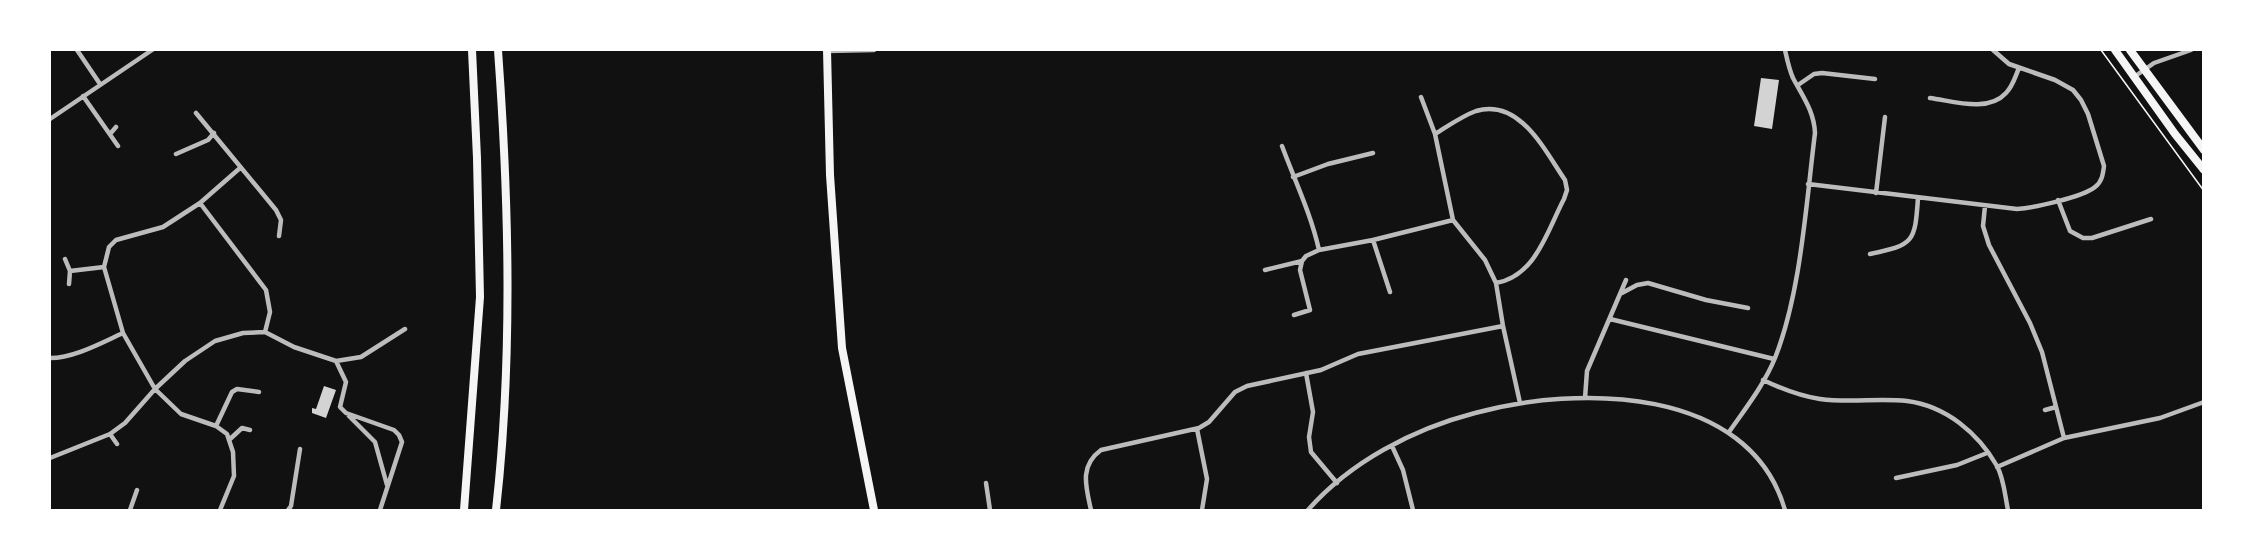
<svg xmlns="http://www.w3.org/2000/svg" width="2253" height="560" font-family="Bitter,serif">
  <rect width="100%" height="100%" fill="#111"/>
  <path fill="#d3d3d3" d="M1761,78L1779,80L1772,129L1754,126Z
    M324,386L336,390L326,418L312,413V408L316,409Z"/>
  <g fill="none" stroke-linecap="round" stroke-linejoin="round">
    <path stroke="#f5f5f5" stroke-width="1.5" d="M2101,50L2204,191"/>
    <path stroke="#bcbcbc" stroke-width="4.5" d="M77,50L100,84
      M827,51L874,50
      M2134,77L2154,63L2191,50
      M1798,85L1814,74L1822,73L1875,79
      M83,96L118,146
      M1421,97L1435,134L1453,220L1485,260L1496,283L1503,326L1520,403
      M1930,98C1953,101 1988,113 2006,93C2013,86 2015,77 2019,68
      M196,113L276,210L281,220L279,236
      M50,119L152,50
      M110,134L116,127
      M1435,134C1448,126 1462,116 1476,111C1520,98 1545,151 1565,180L1567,190L1564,199C1547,231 1536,276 1496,283
      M1282,146C1295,181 1311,214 1319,250
      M176,154L208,140L214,133
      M1293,177L1328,164L1373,153
      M1808,184L2017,209C2033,208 2083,197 2095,187C2102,182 2103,174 2104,166L2088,114L2081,100L2073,90L2055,80L2009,64L1993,50
      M1876,193L1885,117
      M2058,200L2070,231L2083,238H2092L2151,219
      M200,203L266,290L270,312L265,332
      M1985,206L1983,226L1989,245L2030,323L2042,352L2064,438
      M1373,240L1390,292
      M1870,254C1914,245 1915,242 1918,198
      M65,259L70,271L69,284
      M1265,270L1302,261L1306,256L1319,250L1373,240L1453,220
      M70,271L104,267
      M1622,293L1637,285L1648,283L1706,300L1748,308
      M1294,315L1310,310L1300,270L1302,261
      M1610,319L1774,359
      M50,358C74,358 101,343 123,333
      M336,361L346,382L340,407L346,413L394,430L399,435L402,442L380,510
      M1306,373L1313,412L1309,437L1311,452L1337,483
      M1763,380C1782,389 1800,396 1820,399C1849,403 1878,398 1907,401C1946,406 1978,433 1997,466C2004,479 2005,496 2008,510
      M1585,398L1587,371L1626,280
      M2045,410L2056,407
      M349,416L375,442L387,485
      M216,426L232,392L237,389L259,392
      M1197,429L1207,479L1202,510
      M1729,432C1745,409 1764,385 1775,358C1801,292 1806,204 1815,133C1814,111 1803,97 1793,78C1789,69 1787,59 1785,50
      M110,434L117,444
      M229,440L242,428L250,430
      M1392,446L1403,470L1413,510
      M50,458L110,434L125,423L155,389L185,361L215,341L243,333L265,332L294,347L336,361L361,357L405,329
      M1997,467L2064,438L2160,418L2204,402
      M1896,478L1957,465L1987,453
      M986,483L990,510
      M130,510L137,490
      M220,510L234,476L233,452L227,434L216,426L181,414L155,389L123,333L104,267L109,247L116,240L163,227L200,203L240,168
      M288,510L291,506L300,449
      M1091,510C1086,487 1079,466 1101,450L1199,428L1209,422L1235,392L1247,386L1321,370L1358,354L1503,326
      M1308,510C1350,462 1413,429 1475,413C1577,385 1749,385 1785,510"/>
    <path stroke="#f5f5f5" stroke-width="8" d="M827,50L830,175L842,348L874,510
      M2115,50L2175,134L2204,170
      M2130,50L2204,150"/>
    <path stroke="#f5f5f5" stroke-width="8" d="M464,510L480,297L477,158L472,50
      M496,510C513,358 509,203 498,50"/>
  </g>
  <rect width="2253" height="560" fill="none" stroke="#ffffff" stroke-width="102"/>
</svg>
